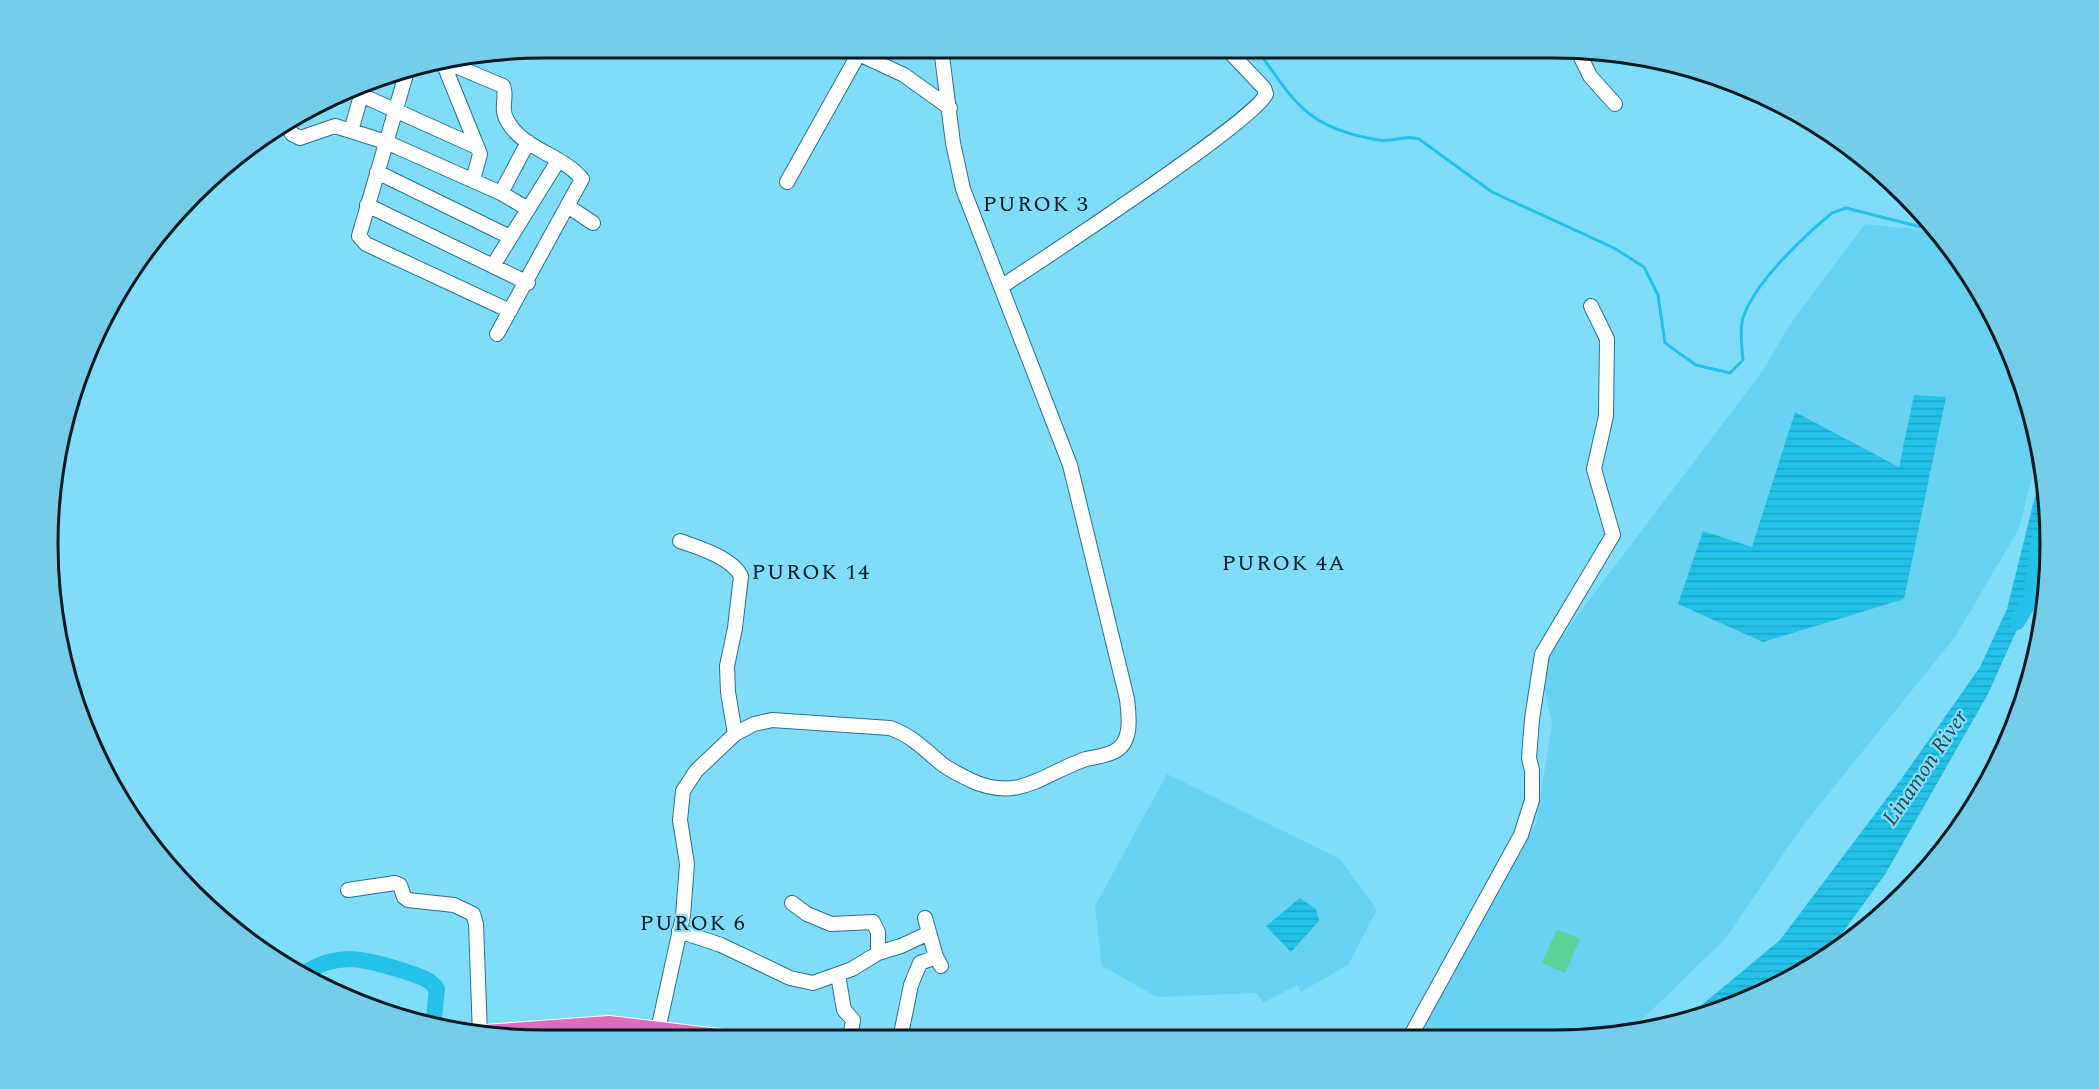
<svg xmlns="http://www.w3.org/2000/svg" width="2099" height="1089" font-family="Spectral,serif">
  <defs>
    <pattern id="water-rules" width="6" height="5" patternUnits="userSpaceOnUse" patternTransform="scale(1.5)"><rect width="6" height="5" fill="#24c2e8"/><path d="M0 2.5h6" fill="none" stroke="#1fa6c7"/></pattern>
  </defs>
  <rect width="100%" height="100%" fill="#80ddfa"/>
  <path fill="#68d2f2" d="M1865,224L1939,232L1984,296L2025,385L2039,447L2019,529L1955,637L1804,824L1725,939L1626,1035L1429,1037L1423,1023L1536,824L1552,724L1540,665L1761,373L1791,323Z
    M1167,774L1340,859L1377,910L1348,965L1301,992L1297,985L1263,1003L1257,993L1157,997L1102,966L1095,906Z"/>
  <path fill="#59d39a" d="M1557,929L1580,939L1565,973L1542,963Z"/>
  <path fill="url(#water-rules)" d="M1914,395L1946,397L1904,599L1763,642L1678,604L1703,531L1752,547L1795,412L1899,467Z
    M2043,464L2048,508L2028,605L1988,694L1886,873L1825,957L1744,1003L1685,1019L1780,940L1902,778L1980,667L2007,609Z
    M1300,898L1316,909L1319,921L1291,952L1266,926Z"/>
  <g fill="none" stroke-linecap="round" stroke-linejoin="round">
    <path stroke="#24c2e8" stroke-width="3" d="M1257,49C1296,105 1307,127 1378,140C1393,143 1405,134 1419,139L1492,192L1614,248L1644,267L1658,295L1665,343L1696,365L1730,373L1743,360C1742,347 1739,331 1743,318C1754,283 1804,236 1832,213L1846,208L1921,227L1932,223"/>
    <path stroke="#24c2e8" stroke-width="16" d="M2017,622L2031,599L2039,541
      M303,974C338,951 364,959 401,970C415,975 429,977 437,989L433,1027"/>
    <defs>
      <path id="minor" d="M846,48L904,75L950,108
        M1577,49L1590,76L1615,104
        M451,64L503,86C508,97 499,108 508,122C524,150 563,155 582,179L497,334
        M444,65L480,154L473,180
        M407,71L359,236L366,244L510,311
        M361,95L477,147
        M288,126L292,134L300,138L335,126L386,142L501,193L528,209
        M351,131L364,85
        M377,172L510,237
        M787,182L858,55
        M501,193L528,142
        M367,205L528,283
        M569,207L593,223
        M494,264L558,161
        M1002,286C1039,262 1257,119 1266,94L1264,88L1227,49
        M680,541C699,548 731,557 741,576L735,628L727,666L728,692L735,734
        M348,890L395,883L400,885L404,897L408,900L454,905L473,914L476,924L480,1035
        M792,903L807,914L831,924L873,922L878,932V953
        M925,918L936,957
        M679,931L721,945L790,978L813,983L852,969L878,953L901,946L929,933
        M838,975L844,1010L853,1020L850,1039
        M658,1030L683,916L687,864L680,820L683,791L696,771L735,734L754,724L772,720L890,728C911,735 925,750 942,764C951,771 961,775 970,780C1019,803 1042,774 1086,759C1095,757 1105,756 1113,752C1133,744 1129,716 1127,699L1070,465L963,189L953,143L941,48
        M1410,1037L1521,835L1532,800V770L1529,758L1532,719L1542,654L1613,535L1594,469L1606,416L1607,339L1591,306
        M900,1039L911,985L920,963L936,957L941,966"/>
      <path id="highway" d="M485,1035L609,1026L718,1039"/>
    </defs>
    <use href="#minor" stroke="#2a7387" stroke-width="16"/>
    <use href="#highway" stroke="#fff" stroke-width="22"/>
    <use href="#minor" stroke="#fff" stroke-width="14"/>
    <use href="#highway" stroke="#de6cbc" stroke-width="20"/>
  </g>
  <g text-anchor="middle" stroke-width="4.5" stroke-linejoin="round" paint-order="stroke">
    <g font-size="22" letter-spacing="1.5" fill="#001921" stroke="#80ddfa">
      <text x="1036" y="211">PUROK 3</text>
      <text x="1284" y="570">PUROK 4A</text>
      <text x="811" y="579">PUROK 14</text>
      <text x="693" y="930">PUROK 6</text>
    </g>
    <g font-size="22" font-style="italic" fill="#2b4952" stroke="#80ddfa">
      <text transform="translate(1924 767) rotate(-56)" y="8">Linamon River</text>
    </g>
  </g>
  <path d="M0 0H2099V1089H0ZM544 58H1554A486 486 0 0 1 2040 544V544A486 486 0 0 1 1554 1030H544A486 486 0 0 1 58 544V544A486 486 0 0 1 544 58Z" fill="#76cde9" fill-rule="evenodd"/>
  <path fill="none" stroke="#001921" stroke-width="3" d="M544 58H1554A486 486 0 0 1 2040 544V544A486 486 0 0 1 1554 1030H544A486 486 0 0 1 58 544V544A486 486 0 0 1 544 58Z"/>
</svg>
